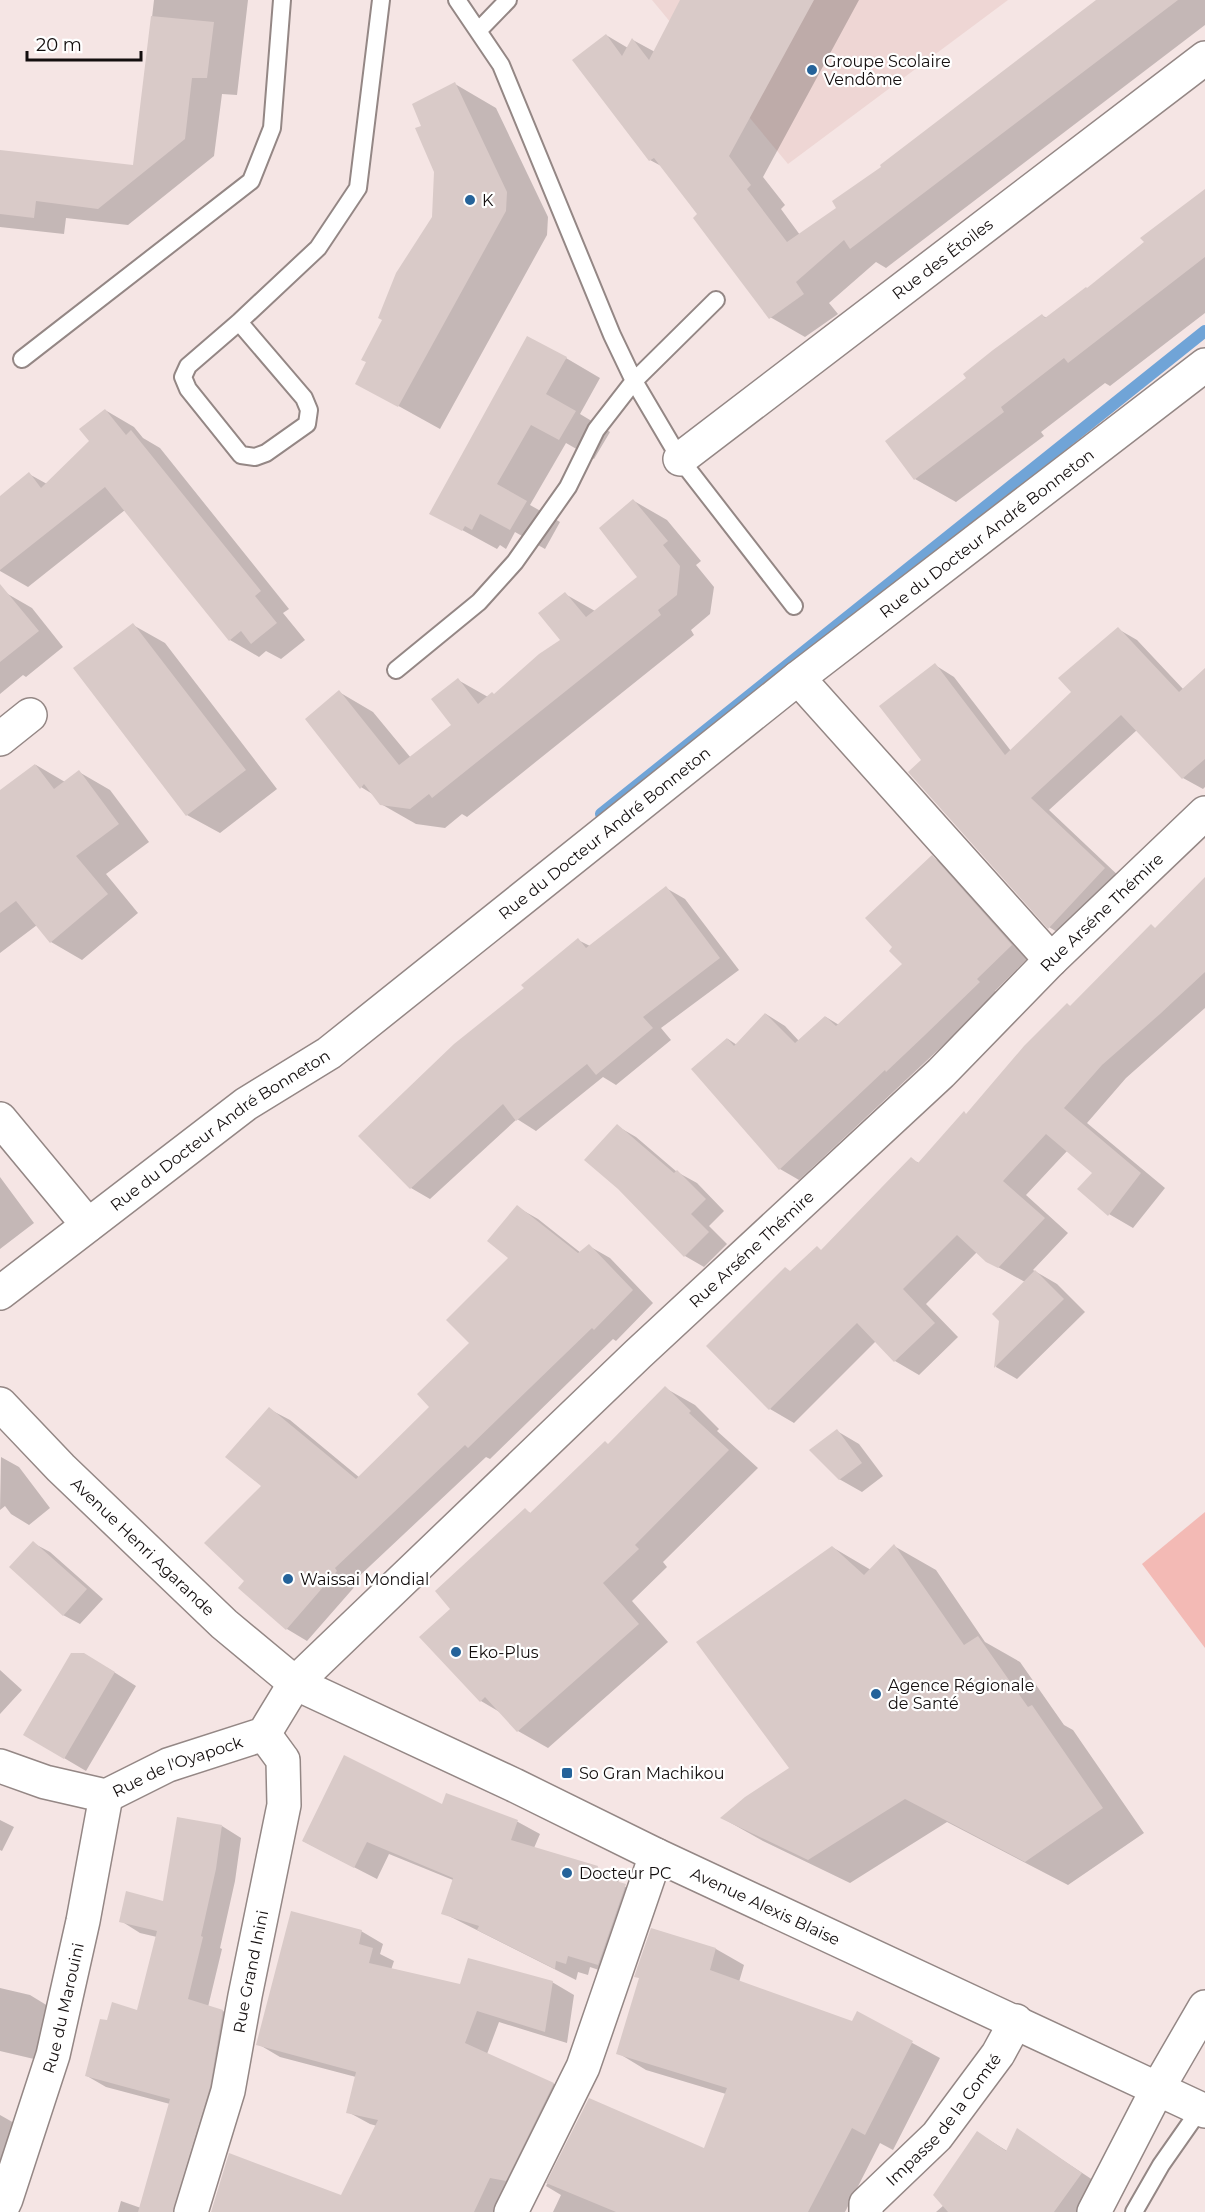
<svg xmlns="http://www.w3.org/2000/svg" width="1205" height="2212" font-family="Montserrat,sans-serif">
  <rect width="100%" height="100%" fill="#f5e5e4"/>
  <path fill="#eed6d4" d="M652,0H1008L788,164Z"/>
  <path fill="#f3bab5" d="M1205,1512V1648L1142,1564Z"/>
  <path fill="#0003" d="M154,0H248L237,95L222,94L214,156L128,225L66,218L64,234L0,227V152L135,166Z
    M682,0H859L763,177L785,205L781,209L800,235L838,208L883,167L1099,0H1205V25L886,268L876,262L829,303L838,314L805,337L770,317L699,215L663,167L650,160L606,35L628,48L633,40L655,52Z
    M455,84L496,108L548,217L547,235L440,429L357,383L434,217L435,171L423,127Z
    M1205,191V313L1110,386L1105,383L1041,432L1044,436L956,502L915,479L968,378L1043,316L1047,318L1088,290Z
    M566,358L600,378L580,414L610,432L594,459L566,443L530,505L560,522L545,549L515,532L506,549L500,545L497,549L431,513Z
    M105,410L134,427L143,438L160,448L289,609L283,613L305,640L281,659L266,651L259,657L230,640L125,510L28,587L0,571V498L29,474L47,484L91,441Z
    M634,501L667,520L701,561L696,565L714,587L710,614L691,630L694,635L467,817L462,814L445,828L416,824L381,804L374,795L361,787L339,692L373,712L411,758L453,725L458,680L488,697L495,695L562,640L565,594L595,611L639,577Z
    M6,593L32,608L63,647L26,677L23,675L0,694V598Z
    M133,625L165,643L277,789L220,833L187,815Z
    M1118,629L1137,640L1184,690L1205,670V787L1203,789L1183,778L1137,730L1049,810L1123,880L1068,939L1049,927L923,761L935,665L954,677L1011,751L1073,692Z
    M36,765L65,782L79,772L110,790L149,842L106,874L138,913L82,960L51,942L37,925L0,953V792Z
    M932,857L951,868L1030,956L995,991L998,994L799,1180L780,1169L694,1069L728,1039L737,1045L766,1014L785,1026L799,1041L826,1017L839,1025L904,964Z
    M1205,879V1008L1126,1078L1087,1123L1165,1188L1133,1228L1109,1214L1094,1173L1068,1150L1026,1195L1068,1233L1033,1270L1057,1284L1085,1312L1017,1379L996,1367L1001,1320L1025,1282L987,1261L977,1252L926,1304L958,1337L919,1375L895,1361L876,1341L794,1423L770,1409L791,1272L822,1251L911,1159L919,1163L967,1115L1067,1004L1071,1007L1151,926L1156,929Z
    M666,888L685,899L739,970L661,1028L671,1040L616,1085L603,1077L536,1131L517,1119L430,1199L411,1188L361,1136L578,940L590,946Z
    M617,1126L636,1137L677,1172L697,1183L724,1211L709,1226L727,1244L704,1267L685,1256Z
    M0,1177L34,1223L0,1249Z
    M517,1207L538,1219L581,1253L589,1246L610,1258L653,1303L616,1341L613,1339L490,1459L486,1457L354,1581L357,1584L307,1641L287,1629L246,1581L264,1485L269,1409L290,1420L360,1478L431,1407L471,1343L510,1258Z
    M665,1388L695,1405L719,1429L717,1431L758,1468L663,1562L667,1567L632,1601L668,1642L548,1748L518,1731L503,1714L481,1701L422,1637L452,1609L525,1510L532,1514L609,1445Z
    M837,1431L859,1444L883,1476L862,1492L839,1479Z
    M1,1457L19,1467L50,1508L29,1525L11,1514L5,1506L0,1510Z
    M33,1543L50,1552L103,1599L80,1624L63,1615Z
    M894,1546L936,1570L985,1642L1020,1662L1064,1725L1073,1730L1144,1833L1068,1885L947,1822L850,1883L763,1841L722,1818L791,1768L832,1547L871,1570Z
    M106,1667L136,1686L86,1771L64,1758Z
    M0,1670L22,1690L0,1714Z
    M447,1795L518,1822L540,1834L534,1848L597,1867L619,1880L618,1883L647,1898L620,1977L590,1967L588,1975L578,1972L576,1980L443,1913L453,1880L389,1854L377,1879L303,1841L443,1806Z
    M0,1820L14,1827L2,1851L0,1850Z
    M222,1826L241,1838L235,1881L220,1948L222,1949L208,2007L223,2011L243,2023L193,2212H118L121,2201L141,2208L170,2104L106,2087L87,2076L108,2022L138,2012L157,1937L140,1933L121,1921L165,1903Z
    M652,1929L716,1949L744,1965L739,1982L852,2023L857,2013L940,2058L893,2150L880,2143L845,2212H553L561,2195L546,2186L589,2100L705,2150L726,2094L646,2070L618,2053L641,1979Z
    M361,1931L383,1944L380,1954L394,1961L391,1970L461,1986L552,1982L574,1995L567,2043L499,2022L487,2054L554,2084L575,2096L501,2212H364L377,2126L370,2124L348,2112L356,2077L280,2057L258,2044Z
    M0,1988L30,1995L48,2006L34,2059L0,2051Z
    M0,2115L23,2128L16,2164L0,2160Z
    M1017,2130L1102,2186L1084,2212H936L944,2205L978,2133L1007,2151Z"/>
  <g fill="none" stroke-linecap="round" stroke-linejoin="round">
    <path stroke="#70a4d7" stroke-width="12" d="M601,814L1205,331"/>
  </g>
  <path fill="#d9cac8" d="M680,0H814L729,156L751,185L747,189L787,242L836,208L832,201L881,167L880,165L1096,0H1178L850,249L844,240L796,282L804,294L769,319L693,218L697,214L654,158L649,161L572,60L606,34L622,56L632,38L649,60Z
    M151,16L214,22L207,78H192L185,139L98,209L36,201L34,218L0,214V150L133,165Z
    M455,82L507,192L506,211L398,407L355,384L366,362L361,360L382,320L378,318L396,273L432,217L434,172L415,128L421,126L412,104Z
    M1205,189V257L1068,363L1064,358L1001,407L1004,412L914,480L885,441L966,378L963,374L993,350L1042,314L1045,318L1086,287L1087,288L1144,242L1140,238Z
    M527,336L567,357L546,394L576,411L559,440L531,425L497,484L527,501L510,530L480,514L472,530L465,526L462,531L429,514Z
    M105,409L126,435L131,430L261,591L255,596L277,623L251,644L241,631L229,641L105,487L0,570V496L29,472L41,488L89,441L79,429Z
    M633,499L668,541L663,545L680,566L677,595L658,610L661,615L432,798L429,794L410,809L380,805L364,784L360,789L305,719L339,690L399,765L451,725L431,699L458,678L478,704L492,692L494,694L539,654L560,640L538,613L565,592L586,617L637,577L599,528Z
    M0,584L39,631L0,662Z
    M133,623L246,770L186,816L73,668Z
    M1118,627L1179,692L1205,668V759L1182,779L1121,715L1031,798L1105,868L1048,929L908,772L921,760L879,706L935,663L1005,755L1071,692L1058,678Z
    M35,764L54,789L79,770L119,824L76,856L108,894L50,943L16,901L0,913V790Z
    M932,855L1012,945L977,979L980,982L924,1036L886,1072L885,1070L779,1170L691,1069L727,1038L734,1046L765,1013L795,1043L825,1016L836,1026L902,964L889,951L892,947L865,918Z
    M1205,877V972L1160,1014L1102,1065L1064,1108L1141,1173L1108,1216L1077,1189L1092,1173L1046,1134L1003,1181L1045,1218L998,1268L986,1262L957,1235L903,1289L935,1323L894,1362L857,1323L769,1410L706,1346L785,1267L790,1271L817,1246L821,1250L911,1157L918,1163L964,1111L966,1114L1024,1046L1067,1003L1070,1006L1151,924L1155,928Z
    M666,886L720,958L643,1017L653,1028L596,1075L587,1064L516,1121L503,1104L410,1189L358,1136L454,1044L524,988L521,985L578,938L586,948Z
    M617,1124L674,1173L677,1170L706,1199L691,1214L709,1232L684,1257L618,1189L584,1160Z
    M517,1205L578,1253L589,1244L633,1290L594,1330L592,1328L468,1448L465,1445L335,1568L337,1571L286,1630L238,1588L244,1581L204,1543L261,1486L225,1457L269,1407L356,1479L429,1407L417,1394L469,1343L446,1320L508,1258L487,1241Z
    M1035,1270L1064,1299L994,1368L999,1321L992,1314Z
    M665,1386L691,1411L689,1413L729,1450L635,1545L639,1549L603,1583L639,1624L517,1732L485,1697L480,1702L419,1637L450,1609L435,1591L525,1508L530,1513L605,1441L608,1444Z
    M837,1429L862,1463L839,1480L809,1450Z
    M33,1541L87,1589L63,1616L9,1567Z
    M894,1544L964,1645L978,1636L1028,1707L1032,1705L1103,1808L1025,1862L905,1799L808,1860L720,1818L745,1797L789,1768L696,1642L832,1546L864,1575Z
    M71,1653H84L115,1672L64,1759L23,1735Z
    M344,1755L442,1804L446,1793L518,1820L511,1840L598,1866L595,1875L626,1884L598,1965L568,1956L566,1964L556,1961L555,1969L477,1930L479,1926L441,1914L453,1878L367,1842L354,1868L302,1841Z
    M177,1817L222,1825L216,1869L201,1936L203,1937L188,1999L223,2010L210,2087L173,2212H138L170,2099L85,2076L100,2019L107,2020L112,2002L137,2010L157,1931L119,1922L126,1891L163,1901Z
    M291,1911L362,1930L359,1944L373,1948L369,1963L460,1984L468,1958L553,1981L545,2032L477,2011L465,2043L554,2083L506,2181L490,2178L474,2212H211L229,2153L341,2195L378,2120L346,2113L356,2072L256,2045Z
    M651,1928L716,1948L710,1970L852,2021L857,2011L913,2041L865,2135L852,2128L808,2212H616L546,2183L589,2098L704,2148L727,2088L616,2054L639,1978L634,1977Z
    M1017,2128L1082,2173L1054,2212H948L933,2195L977,2131L1006,2151Z"/>
  <g fill="none" stroke-linecap="round" stroke-linejoin="round">
    <defs>
      <path id="service" d="M457,0L501,65L612,335L634,381L680,459L794,606
        M478,31L508,0
        M239,322L304,398L309,410L307,424L266,453L255,457L241,455L188,389L183,377L188,366L239,322L318,248L358,188L381,0
        M22,359L251,181L272,128L282,0
        M396,670L479,602L515,562L568,487L596,430L634,381L716,300
        M1134,2212L1161,2165L1203,2105"/>
      <g id="minor">
        <path id="s1" d="M680,459L1205,58"/>
        <path d="M798,678L1051,960"/>
        <path d="M0,739L30,715"/>
        <path d="M0,1119L88,1225"/>
        <path id="s2" d="M0,1293L246,1104L329,1053L798,678L1205,365"/>
        <path id="s3" d="M0,1404L61,1468L224,1624L295,1683L514,1785L656,1855L1205,2111"/>
        <path id="s4" d="M0,1766L45,1782L106,1796L168,1765L264,1734L295,1683L638,1354L941,1073L1051,960L1205,813"/>
        <path id="s5" d="M0,2212L6,2199L53,2055L83,1921L106,1796"/>
        <path id="s6" d="M191,2212L228,2091L245,1996L284,1805L283,1760L264,1734"/>
        <path d="M511,2212L583,2067L656,1855"/>
        <path id="s7" d="M866,2212V2204L937,2136L998,2054L1016,2021"/>
        <path d="M1094,2212L1158,2088L1205,2007"/>
      </g>
    </defs>
    <use href="#service" stroke="#948785" stroke-width="20"/>
    <use href="#minor" stroke="#948785" stroke-width="36"/>
    <use href="#service" stroke="#fff" stroke-width="16"/>
    <use href="#minor" stroke="#fff" stroke-width="33"/>
  </g>
  <g fill="#25639a" stroke="#fff" stroke-width="2">
    <circle cx="812" cy="70" r="6"/>
    <circle cx="470" cy="200" r="6"/>
    <circle cx="288" cy="1579" r="6"/>
    <circle cx="456" cy="1652" r="6"/>
    <circle cx="876" cy="1694" r="6"/>
    <rect x="561" y="1767" width="12" height="12" rx="3"/>
    <circle cx="567" cy="1873" r="6"/>
  </g>
  <g text-anchor="middle" stroke-width="4.5" stroke-linejoin="round" paint-order="stroke">
    <g font-size="16" fill="#130e0e" stroke="#fff" text-anchor="start">
      <text x="824" y="67">Groupe Scolaire<tspan x="824" dy="18">Vendôme</tspan></text>
      <text x="482" y="206">K</text>
      <text x="300" y="1585">Waissai Mondial</text>
      <text x="468" y="1658">Eko-Plus</text>
      <text x="888" y="1691">Agence Régionale<tspan x="888" dy="18">de Santé</tspan></text>
      <text x="579" y="1779">So Gran Machikou</text>
      <text x="579" y="1879">Docteur PC</text>
    </g>
    <g font-size="16" fill="#130e0e" stroke="#fff">
      <text dy="6" stroke="none"><textPath href="#s1" startOffset="330">Rue des Étoiles</textPath></text>
      <text dy="6" stroke="none"><textPath href="#s2" startOffset="1246">Rue du Docteur André Bonneton</textPath></text>
      <text dy="6" stroke="none"><textPath href="#s2" startOffset="760">Rue du Docteur André Bonneton</textPath></text>
      <text dy="6" stroke="none"><textPath href="#s4" startOffset="1456">Rue Arséne Thémire</textPath></text>
      <text dy="6" stroke="none"><textPath href="#s2" startOffset="274">Rue du Docteur André Bonneton</textPath></text>
      <text dy="6" stroke="none"><textPath href="#s4" startOffset="970">Rue Arséne Thémire</textPath></text>
      <text dy="6" stroke="none"><textPath href="#s3" startOffset="202">Avenue Henri Agarande</textPath></text>
      <text dy="6" stroke="none"><textPath href="#s4" startOffset="188">Rue de l'Oyapock</textPath></text>
      <text dy="6" stroke="none"><textPath href="#s3" startOffset="927">Avenue Alexis Blaise</textPath></text>
      <text dy="6" stroke="none"><textPath href="#s6" startOffset="248">Rue Grand Inini</textPath></text>
      <text dy="6" stroke="none"><textPath href="#s5" startOffset="214">Rue du Marouini</textPath></text>
      <text dy="6" stroke="none"><textPath href="#s7" startOffset="123">Impasse de la Comté</textPath></text>
    </g>
  </g>
  <path d="M27 51v9h114v-9" fill="none" stroke="#130e0e" stroke-width="3"/>
  <text x="36" y="51" font-size="18" fill="#130e0e" stroke="#ffffff" stroke-width="4.5" paint-order="stroke">20 m</text>
</svg>
